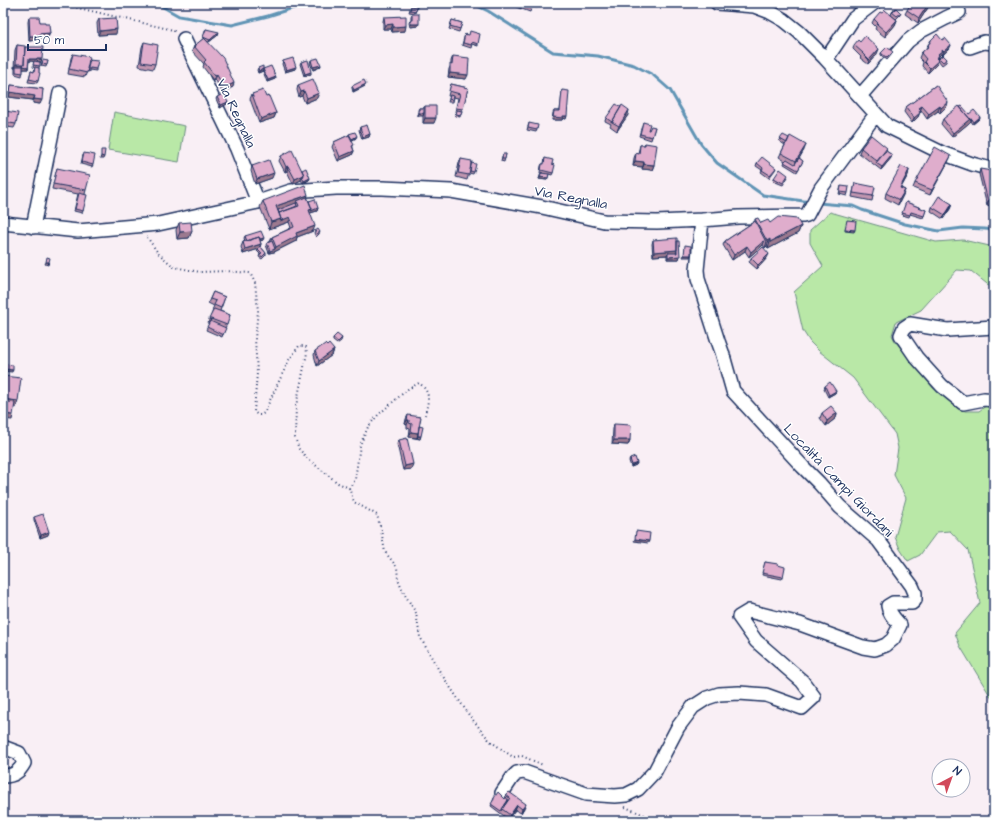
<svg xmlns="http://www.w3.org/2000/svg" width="997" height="824" font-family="'Architects Daughter',sans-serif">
  <rect width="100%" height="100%" fill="#f9eff5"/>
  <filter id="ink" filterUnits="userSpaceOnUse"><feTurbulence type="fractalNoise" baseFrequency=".025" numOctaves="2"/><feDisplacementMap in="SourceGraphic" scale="8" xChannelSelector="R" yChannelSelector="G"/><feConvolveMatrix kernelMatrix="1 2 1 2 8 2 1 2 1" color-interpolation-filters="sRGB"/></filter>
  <g filter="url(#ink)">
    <path fill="#b9e8a7" stroke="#6a8c82" d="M114,112L185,126L179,162L108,150Z
      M830,212L936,242L963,240L994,247V285L992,288L971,271L957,270L921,310L896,322L892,335L895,341L933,388L965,411H979L994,400V702L960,646L955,633L980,603L968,550L950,531L937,532L920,555L908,561L900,549L895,537L906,498L894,475L898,448L895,434L853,378L819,351L810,342L803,331L794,292L823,266L810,243V230Z"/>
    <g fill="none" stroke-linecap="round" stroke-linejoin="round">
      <path stroke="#6094b5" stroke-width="3" d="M156,3L179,16L232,25L268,16L309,3
        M471,3L488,11L553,52L598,56L634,65L653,75L670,90L701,144L717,163L763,195L810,202
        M818,203L853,206L862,210L905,224L939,231L963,228L985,229L994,230"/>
      <defs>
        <path id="minor" d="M717,3L754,6L770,12L784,20L799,32L825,58L887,126L942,153L972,164L994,170
          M184,39L237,149L258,202
          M970,47L984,42L994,43
          M825,58L829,55L853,19L874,3
          M860,96L908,41L921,31L946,18L959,12
          M3,223L78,231L158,224L258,202L291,191L336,188H382L451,191L542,207L604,221L657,222L702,220L738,217L803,216L807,215L821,188L876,114
          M33,227L60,93
          M994,327L947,330L910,324L904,328L901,335L916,357L942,386L963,403L984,399L994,400
          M3,747L19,753L24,763C19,772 14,776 3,776
          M502,793L512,778L517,773L524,772L586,794L615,796L626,795L638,789L655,771L678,727L693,707L707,698L719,694L739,693L766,695L802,708L814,697L802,681L756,641L739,617L749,611L800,624L863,647L875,649L886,645L893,639L900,625C895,619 889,614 888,606L893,603H912L915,600V593L912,586L878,540L840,507L819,483L803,467L733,391L722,352L718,341L698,279L697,270L702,220"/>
      </defs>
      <use href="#minor" stroke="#1b2f5e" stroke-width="16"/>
      <path stroke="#1b2f5e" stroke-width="2" stroke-dasharray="1 3" stroke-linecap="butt" d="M57,3L173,30L176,33
        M147,237L158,253L174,267L200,272L227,271L250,273L255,283L258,311L255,338L257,373L254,412L258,415H261L264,413L289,360L299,346H303L306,347L307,353L296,406L295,438L299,449L309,460L338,483L349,488L355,480L360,445L368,427L378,415L408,389L419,383C432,393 428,401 425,415
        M349,488L354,502L377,515L381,530L385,552L397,567L398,579L404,593L416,613L420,637L440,672L469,715L490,741L513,757L522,756L543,765
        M625,807L659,821"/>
      <use href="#minor" stroke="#fff" stroke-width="13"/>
    </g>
    <path fill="#c095af" stroke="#1b2f5e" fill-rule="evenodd" d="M518,3H539L537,8L532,6L530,12L516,7Z
      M793,3H799L798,5L793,4Z
      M856,3H863L861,6Z
      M931,3L918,23L905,14L907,10Z
      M411,6L417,7L415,13L409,12Z
      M892,12L901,13L900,15L896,19L891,15Z
      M882,13L897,20L895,25L885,37L875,29L876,27L872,23L874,19Z
      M412,14L418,26L410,27L409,23L410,20H411V16Z
      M29,17L45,24L50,33L48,37L38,38L37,40L29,41L28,22Z
      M384,17L405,31L392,32L391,29H383V21Z
      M99,19L116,34L98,35L97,23Z
      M452,20L462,23L459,32L449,29Z
      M206,29L218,35L209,42L206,41L233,87L222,92L215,79L213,80L203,67L204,64L192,51L194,46L203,39Z
      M465,34L478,44V46L472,44L471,48L462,45Z
      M931,40H942L951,45L949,49L943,55L947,59L946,62L942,65L938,60L937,64L928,73L922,66L923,62L919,58L921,53L926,48ZM941,54L942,55L939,58L938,60V59L939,56Z
      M144,42L155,64L153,69L139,66L142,47Z
      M17,45L25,47L41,62H40L39,68L38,81L37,83L28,82L31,71L34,72L35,68L33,67L34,61H29L28,69H23L22,76L15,74V68H14L15,50Z
      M854,45L877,54L868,64L860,58L861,57L853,49Z
      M881,53L892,54L887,60L881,55Z
      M73,54L89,60L96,69V71L89,70V72L87,71L85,77L68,74L71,58Z
      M453,56L466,79L448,77L449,69L451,65V61Z
      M311,60L321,65L320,67L313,70L310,63Z
      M48,61L46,67L41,66L42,62Z
      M283,61L295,69L285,72L282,64Z
      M301,62L311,74L304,76L300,64Z
      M258,68L263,69L276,77L275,79L267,82L263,71L258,73L257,70Z
      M451,84L468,88L460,117L455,116L456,112H455L458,98L453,97L452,102H448L450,96H448Z
      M11,85L43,89L40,104L33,103V100L9,97L10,89Z
      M298,85L317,98L305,103L302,96L299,97L297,90Z
      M936,85L947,106L940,113L938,111L927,119L921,110L918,117L912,123L904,112L906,107Z
      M352,86H365L353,92L352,88Z
      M562,90L566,119L563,118L562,120H552L553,113L554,111H560L562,93Z
      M252,94L266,97L276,113L274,118L259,123L250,99Z
      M217,97L227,104L220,108L216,99Z
      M425,106L434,123H423V115L418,116V110L419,108H424Z
      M960,107L969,114L980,117L979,119L973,124L971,121L952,137L941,124L943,119Z
      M5,111L16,124L14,128L7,127L6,130L3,129V116Z
      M628,115L617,131L610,126L611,124L605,121L606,118Z
      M643,122L648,130H649L655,127L651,140L639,136Z
      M529,123L537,130L536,132L527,130Z
      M360,127L370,134L369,137L362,139L359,130Z
      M349,134L356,138L352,140L353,148L354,151L352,155L338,161L332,147L334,142L349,135Z
      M780,139L804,150L799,158L803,161L797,172L784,164L785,161L779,157L785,145L779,141Z
      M645,143L654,165L652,170L642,169L643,167L633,166L634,158L636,153H638L640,145H644Z
      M861,148H887L886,151L892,155L891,158L881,170L859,153Z
      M506,154L504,162L501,161L502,156Z
      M83,155L93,165L92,167L81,164Z
      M281,156L302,170L310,178L309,180L303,183L301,180L293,184L287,171L285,172L279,161Z
      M545,158L552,164L553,173L552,175L549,174L547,180L539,179L541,173H543H540L541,166L542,164H544Z
      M461,159L471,163L474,172L473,174L469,173L467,180L456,177L459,163Z
      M949,160L930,195L913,188L915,183Z
      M757,163L776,168L775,170L769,178L761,172L762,170L756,166Z
      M252,166L272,178L255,184L251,171Z
      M57,168L86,190L85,194L83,211L82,213L74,211L78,194L52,189Z
      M980,169L994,183V204L987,206L979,174Z
      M909,170L908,175L901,188L905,190L903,195L898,205L885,198L886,193Z
      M788,177L783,185L773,181L774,178Z
      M855,183L873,196L872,201L852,197Z
      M841,186L848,193L847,196L839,194Z
      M307,197L309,201L318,208L317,211L310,213L313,231L297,237L296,241L274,252L269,253L266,245L267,243L270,242L272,237L291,228L289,222L269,229L260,207L263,201Z
      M906,202L926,210L923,218L910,214L909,217L902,215Z
      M952,204L950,209L943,219L931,211L932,207Z
      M755,219L761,223H770L801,226L798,233L768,249L767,246L765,248L763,245L749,257L745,251L732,260L723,245L725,241L755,221Z
      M179,223L192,231L189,238L177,239L176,230Z
      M315,231L320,232L319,234L316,237L314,233Z
      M245,236L263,240L260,241L261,244L260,246L266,253V255L262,259L259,257L260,254L257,251L258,249L243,254L241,247L243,242L245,241L244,238Z
      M653,240L680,256L679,259H667V255L653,256L652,244Z
      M751,258H767L757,269L749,262Z
      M213,292L225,297L220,311L230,315L222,337L206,330L209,324H208L213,310H212L214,306L208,303Z
      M333,338H342L341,341L337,344L333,341Z
      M327,346L334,350L332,355L317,366L314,355L315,351Z
      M825,386L836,391L835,393L828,397L824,389Z
      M822,413H837L836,418L826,426L820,418Z
      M408,415L419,426L420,439L409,437L410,429L407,428V425L405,424L406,419Z
      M614,424L630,440L628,445L612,444L613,429Z
      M399,440L411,469L403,470L397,444Z
      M630,459L637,463L636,465L631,467L629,461Z
      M34,517L48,535L40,538L34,520Z
      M765,562L778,565L783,577L782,579L762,575Z
      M506,795L524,808L521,813L515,810L508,819L491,806L494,798L505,799Z"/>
    <path fill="#9c798f" stroke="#1b2f5e" d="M929,3H931L918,23L919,18Z
      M897,20L895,25L885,37L886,32Z
      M393,24L391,29H383L385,25Z
      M411,24H419L418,26L410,27Z
      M406,26L405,31L392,32L393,27Z
      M117,29L116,34L98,35L100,31Z
      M219,32L218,35L209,42L210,40Z
      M50,33L48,37L38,38L37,40L29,41L30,36L39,34Z
      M951,45L949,49L942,55L944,51Z
      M879,49L877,54L868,64L869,60Z
      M943,50L941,54L939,56L938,60L935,62L938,54Z
      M29,59H42L41,62L28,61Z
      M939,60L937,64L928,73L930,68Z
      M16,64H24L22,69L16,66L15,68H14Z
      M321,65L320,67L313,70V67Z
      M23,66L28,67V69H22Z
      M296,67L295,69L285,72L286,70Z
      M263,69V71L258,73L259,71Z
      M311,72V74L304,76L305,74Z
      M450,73L468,75L466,79L448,77Z
      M217,75L215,79L213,80L215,76Z
      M276,77L275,79L267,82L268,80Z
      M234,83L233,87L222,92L224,88Z
      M366,84L365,86L353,92L354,90Z
      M304,91L302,96L299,97L301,92Z
      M10,92L35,96L33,100L9,97Z
      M319,93L317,98L305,103L307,98Z
      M34,99L42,100L40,104L33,103Z
      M228,102L227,104L220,108L221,105Z
      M948,102L947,106L940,113L941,108Z
      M922,106L918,117L912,123L919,108Z
      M940,106L938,111L927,119L929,114Z
      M629,110L628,115L617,131L619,126Z
      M276,113L274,118L259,123L261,119Z
      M419,113H424L423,116H418Z
      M563,116H567L566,119L563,118L562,120H552L553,117Z
      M980,117L979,119L973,124L974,122Z
      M425,118H436L434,123H423Z
      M970,119H972L971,121L968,124L952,137L953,133Z
      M370,134L369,137L362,139L363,137Z
      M357,136L356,138L351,141L352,139Z
      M806,145L804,150L795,166L796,161Z
      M354,151L352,155L338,161L340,157Z
      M892,155L891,158L881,170L882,167Z
      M101,156L104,157L103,159H100Z
      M951,156L949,160L930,195L932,190Z
      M635,161L644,162L643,167L633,166Z
      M644,164L654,165L652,170L642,169Z
      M288,166L287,171L285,172L286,167Z
      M909,170L908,175L898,192Z
      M274,173L272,178L255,184L257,179Z
      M304,175L303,179L302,177L301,180L293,184L295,179Z
      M540,177L548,178L547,180L539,179Z
      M310,178L309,180L303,183L304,181Z
      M905,190L903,195L898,205L899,200Z
      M308,195L306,202L297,201L296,205L275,213L276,206Z
      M994,200V204L987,206L988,201Z
      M952,204L950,209L943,219L945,215Z
      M318,208L317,211L307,214L309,210L312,209Z
      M290,217L289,222L269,229L271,222L281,219Z
      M315,226L313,231L297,237L296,241L274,252L269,253L270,251L275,249L276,247L296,233Z
      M801,226L798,233L768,249L770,242Z
      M845,229L855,230L854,232L845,231Z
      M192,231L189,238L177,239L180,232Z
      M264,238L263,240L247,245V243Z
      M770,239L767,246L765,248L767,241Z
      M765,240L763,245L749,257L751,252Z
      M261,244L259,249L243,254L245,249Z
      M747,246L745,251L732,260L734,255Z
      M677,250L676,255L668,253L667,255L653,256L654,252Z
      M769,254L767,258L757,269L758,265Z
      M684,255H691L690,257H683Z
      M680,256L679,259H667L668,257Z
      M46,262H49L48,265L45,264Z
      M209,319H211L210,323L208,324Z
      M334,350L332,355L317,366L319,361Z
      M4,369L13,370L12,372L3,371Z
      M836,391L835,393L828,397L829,395Z
      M3,399L18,401L16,408L3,407Z
      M837,413L836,418L826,426L827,421Z
      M3,414L13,415L12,420L3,419Z
      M407,420H409L407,425L405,424Z
      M411,432L418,433L417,438L409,437Z
      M418,436H421L420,439L417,438Z
      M614,440H630L628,445L612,444Z
      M637,463L636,465L631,467L632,465Z
      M413,464L411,469L403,470L405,466Z
      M49,532L48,535L40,538L41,535Z
      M635,539L649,541L648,543L634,541Z
      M526,804L524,808L521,813L522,809Z
      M517,805L515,810L508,819L510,815Z"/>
    <path fill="#dfadcc" stroke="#1b2f5e" d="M527,3H533L532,5Z
      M911,3H929L919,18L907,10Z
      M411,6L417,7L416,11L410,10Z
      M896,8L901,13L897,16L892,12Z
      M885,10L897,20L886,32L877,24L878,23L874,19L880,12L882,13Z
      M412,14H419V24H411L410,20H412Z
      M406,16V26L393,27V24L385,25L384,17Z
      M29,17H39L40,22H45V24H49L50,33L39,34V36H30Z
      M3,18H6L4,24H3Z
      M116,18L117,29L100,31L99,19Z
      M452,20L462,23L460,29L450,26Z
      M206,29L219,32L210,40L203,37Z
      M470,31L480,34L478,44L472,42L471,45L463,43L465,34L469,35Z
      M937,34L942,40L945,38L951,45L944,51L943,50L938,54L939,55L937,58L939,60L930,68L924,62L926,59L921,53L929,46L928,45L931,41V40Z
      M865,36L879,49L869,60L862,53H863L854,45L858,40L860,42Z
      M204,38L223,58L234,83L224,88L217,75L215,76L204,62L206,60L194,46Z
      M144,42L158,45L155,64L141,62Z
      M17,45L25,46L24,64H16Z
      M25,47H43L42,59H29L28,67L23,66L24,64Z
      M887,47L893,52L887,58L881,53Z
      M73,54L90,57L87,73L69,69Z
      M943,55L947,59L943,62L939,58Z
      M453,56L469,58L468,75L450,73V64L452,65Z
      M293,58L296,67L286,70L283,61Z
      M318,58L321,65L313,67L311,60Z
      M43,60L48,61L47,65L42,64Z
      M89,60L98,61L96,69L90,68V69H87Z
      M308,60L311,72L305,74L301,62Z
      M34,61L40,62V66L33,65Z
      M3,64L5,65L3,73Z
      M16,66H23V73L16,72Z
      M263,66V69L259,71L258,68Z
      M271,66L276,77L268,80L263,69Z
      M35,67L39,68V73H40L38,81L29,79L31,71L34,72Z
      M313,79L319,93L307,98L304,91L301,92L298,85Z
      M364,80L366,84L354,90L352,86Z
      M451,84L468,88L463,109L456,108L460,94L449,91Z
      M11,85L43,89L42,100L34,99L35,96L10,92Z
      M936,85L948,102L941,108L940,106L929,114L922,106L919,108L921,110L919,111L920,113L914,118L906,107Z
      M263,90L266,97L269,96L276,113L261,119L252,94Z
      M562,90L569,91L567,116H563V118L553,117L554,111H560Z
      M223,94L228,102L221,105L217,97Z
      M450,95L453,96L452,100L449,99Z
      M616,104L621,107L612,122L606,118Z
      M622,105L629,110L619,126L612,122Z
      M425,106H436V118H425Z
      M959,106L970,119L953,133L943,119Z
      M962,106L969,114L974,110L980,117L974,122L972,119L970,120V119L960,107Z
      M419,108H424V113H419Z
      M457,110L462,111L461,115L456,114Z
      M5,111L18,113L16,124L3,122Z
      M643,122L650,124L648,130H649L651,126L655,127L652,137L640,134Z
      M529,123L538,125L537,130L528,128Z
      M3,124L7,125V127H3Z
      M367,125L370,134L363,137L360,127Z
      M355,132L357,136L352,139L349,134Z
      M349,135L354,145L352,146L354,151L340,157L334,142Z
      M783,135L789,138L787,143L780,139Z
      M871,135L887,148L877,161L861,148Z
      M790,136L806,145L796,161L781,153Z
      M645,143L657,145L654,165L644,164V162L635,161L636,153L639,154L640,145H645Z
      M935,147L951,156L932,190L915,183Z
      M101,150H105L104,157L101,156Z
      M292,150L304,175L295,179L288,166L286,167L281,156Z
      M886,151L892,155L882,167L876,163Z
      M84,153L95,155L93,165L82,162Z
      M503,154H506L505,159H502Z
      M762,157L776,168L770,175L762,170L763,168L757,163Z
      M545,158L553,160L552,164L555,165L553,173L541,170L542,164H544Z
      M799,158L803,161L798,170L784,162L787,159L795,164Z
      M461,159L472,161L469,175L458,173Z
      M269,160L274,173L257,179L252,166Z
      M471,163L476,164L474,172L470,171Z
      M901,166L909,170L900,188L905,190L899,200L886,193Z
      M57,168L90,175L86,190L53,184Z
      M306,168L310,178L304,181L302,177H303L304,175L302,170Z
      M780,169L788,175L783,183L774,178Z
      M980,169L992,171L994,183V200L988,201Z
      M541,173L549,174L548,178L540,177Z
      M855,183L875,187L873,196L853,193Z
      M305,185L308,195L276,206L281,219L271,222L263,201Z
      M841,186L849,187L848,193L840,192Z
      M79,193L87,195L83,211L75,209Z
      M939,196L952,204L945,215L932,207Z
      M307,197L312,209L309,210L315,226L296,233L297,236L276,247L272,237L294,227L290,217L280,221L281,219L279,213L299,206L297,201Z
      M315,199L318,208L311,211L312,209L309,201Z
      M906,202L926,210L924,216L911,212L910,215L902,213Z
      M296,203L297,206L279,213L278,210Z
      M778,217L797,219L801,226L770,242V239L767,241L755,219L758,218L761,223L768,220L770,223Z
      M847,220L856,221L855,230L845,229Z
      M755,221L765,240L751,252L747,246L734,255L725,241Z
      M191,222L192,231L180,232L179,223Z
      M318,229L320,232L317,234L315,231Z
      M261,231L264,238L260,239L259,237L247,241L245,236Z
      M259,237L261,244L245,249L243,242Z
      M677,238V250L654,252L653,240Z
      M272,241L275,249L270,251L267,243Z
      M677,241H679L680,256L668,257V253H677Z
      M685,245L691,246V255H684Z
      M260,246L266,253L262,257L260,254L262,253L258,249Z
      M763,247L769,254L758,265L751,258Z
      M47,257L50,258L49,262H46Z
      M213,292L225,297L221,308L214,305L216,301L210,299Z
      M214,309L230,315L227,325L211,319H209Z
      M210,321L226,328L223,335L207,327Z
      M337,334L342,338L338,342L333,338Z
      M325,344L327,346L329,344L334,350L319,361L315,351Z
      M5,364L13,365V370L4,369Z
      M3,376L21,378L18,401L3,399Z
      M830,382L836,391L829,395L825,386Z
      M3,401L15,403L13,415L3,414Z
      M831,406L837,413L827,421L822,413Z
      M408,415L421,417L418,433L411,432L412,424L409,423V420H407Z
      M614,424L631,425L630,440H614Z
      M419,426L423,427L421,436H418Z
      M407,438L413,464L405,466L399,440Z
      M635,457L637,463L632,465L630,459Z
      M43,514L49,532L41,535L34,517Z
      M636,531L650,533L649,541L635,539Z
      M765,562L778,564V565L785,567L783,577L762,573Z
      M498,792L505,799L506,797L508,800L501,811L491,804L494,799V798Z
      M509,792L526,804L522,809L517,805L510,815L502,809L510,798L506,795Z"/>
  </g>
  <g text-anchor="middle" stroke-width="3" stroke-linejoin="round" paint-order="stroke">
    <g font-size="14" fill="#1b2f5e" stroke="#fff">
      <text transform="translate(237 113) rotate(65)" y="5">Via Regnalla</text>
      <text transform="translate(571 197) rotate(11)" y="5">Via Regnalla</text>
      <text transform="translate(839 480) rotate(46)" y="5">Località Campi Giordani</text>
    </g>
  </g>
  <rect width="997" height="824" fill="none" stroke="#fff" stroke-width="16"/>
  <rect x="8" y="8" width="981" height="808" fill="none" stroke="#1b2f5e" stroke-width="1.5" filter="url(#ink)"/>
  <g transform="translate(951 778) rotate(41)"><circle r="19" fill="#ffffff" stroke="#a4acbf"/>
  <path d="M0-3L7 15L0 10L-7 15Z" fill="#d1495b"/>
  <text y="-6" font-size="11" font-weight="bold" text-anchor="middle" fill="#1b2f5e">N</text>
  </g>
  <path d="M28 44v6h78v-6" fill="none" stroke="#1b2f5e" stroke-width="2"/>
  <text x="34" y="44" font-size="12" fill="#1b2f5e" stroke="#ffffff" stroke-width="3" paint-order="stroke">50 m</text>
</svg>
